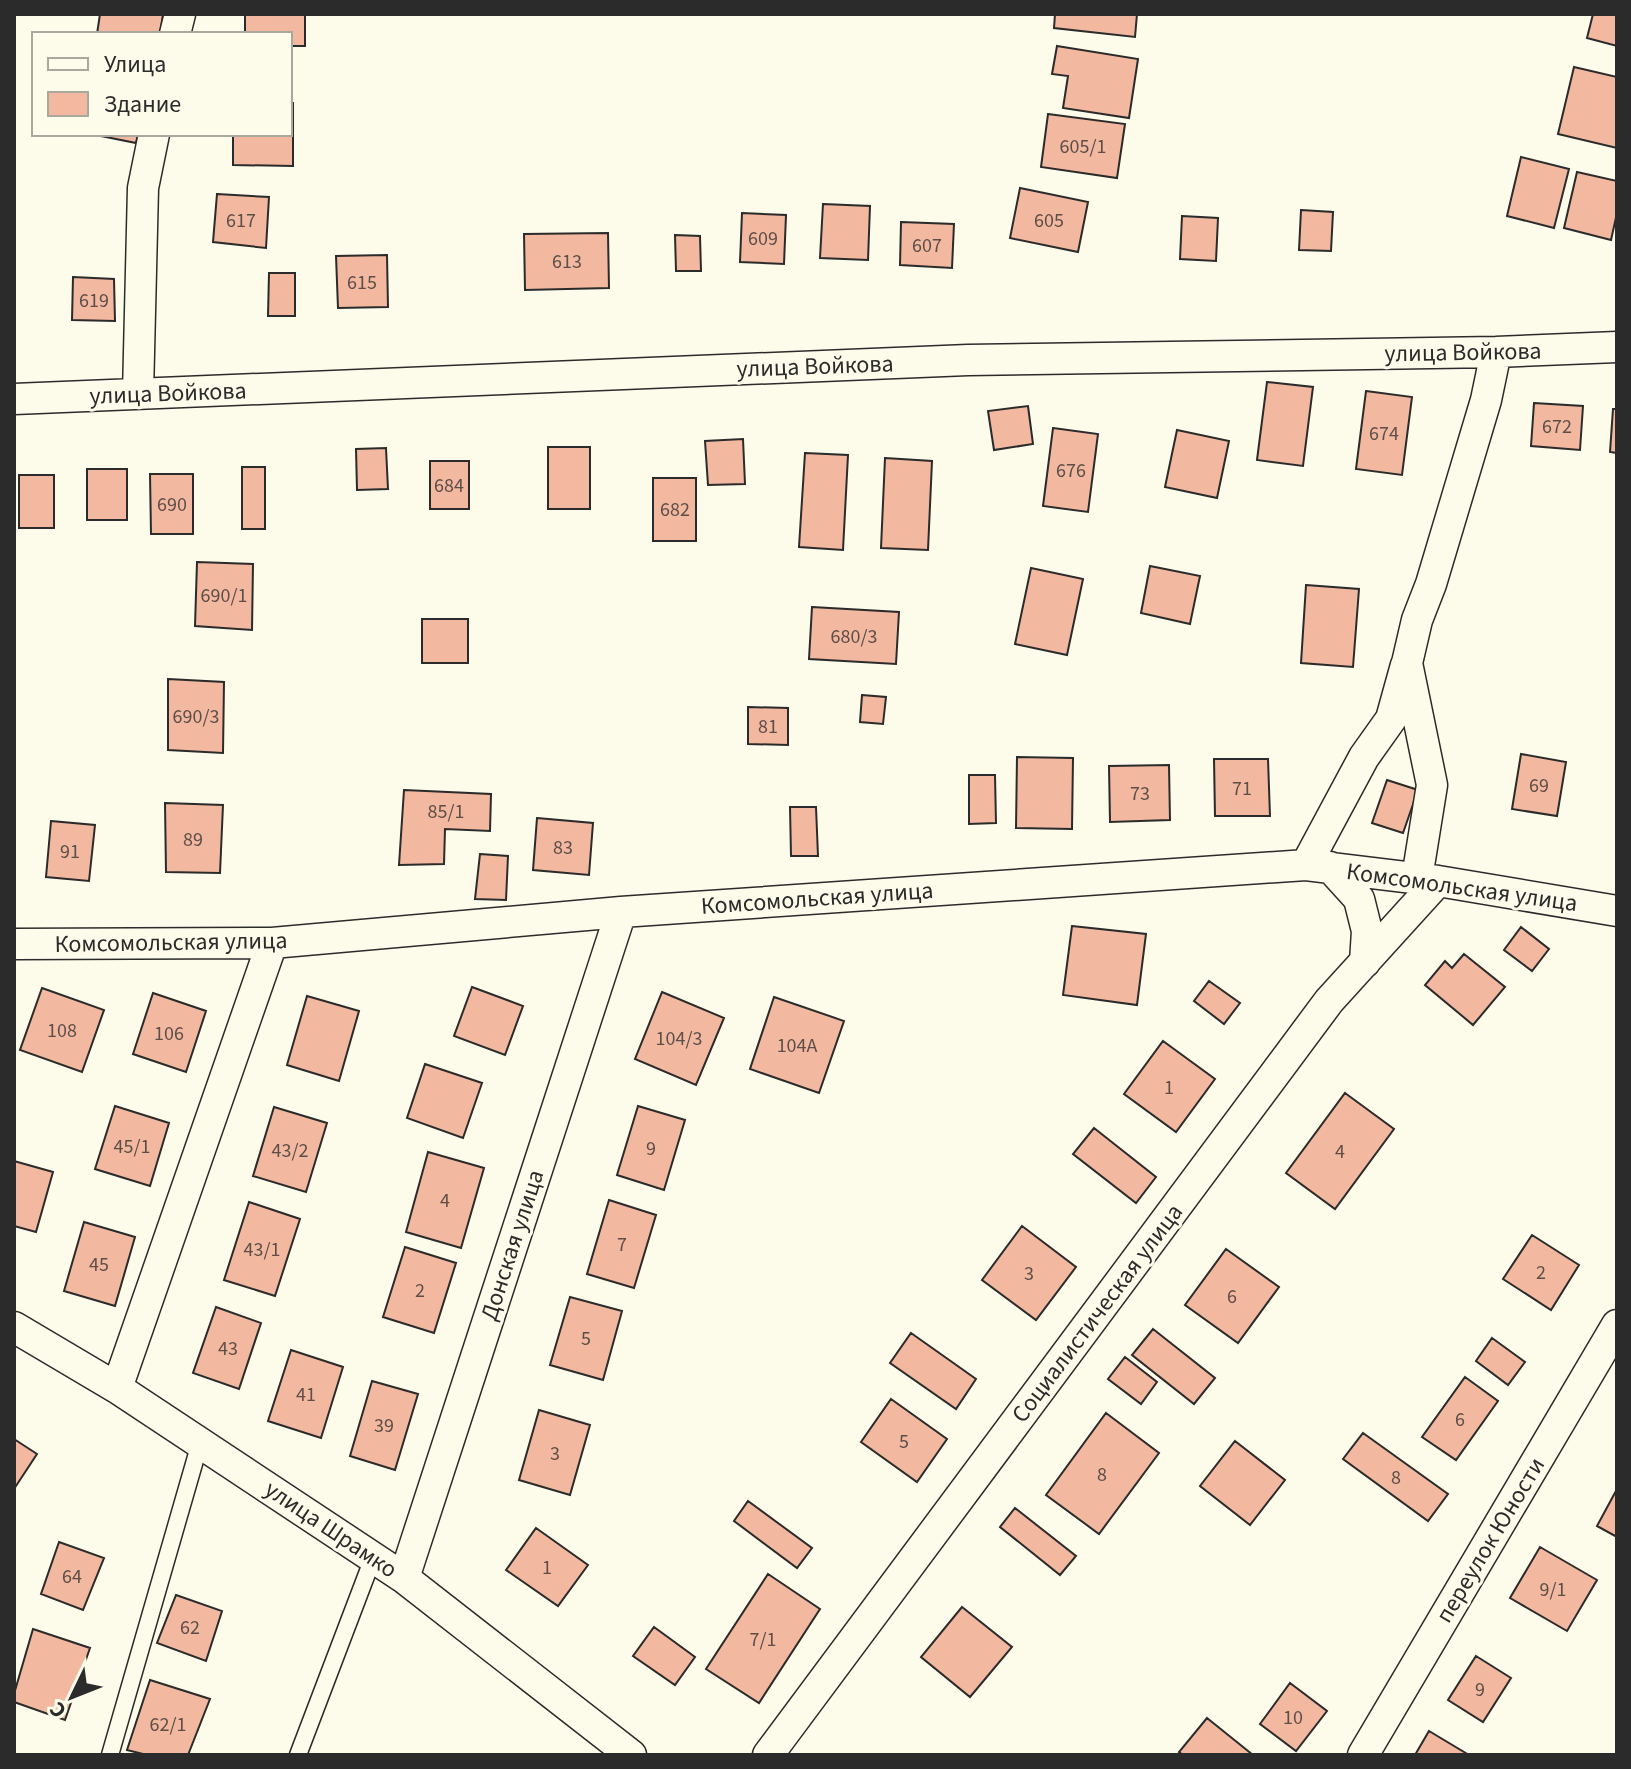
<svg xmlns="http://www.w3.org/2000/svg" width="1631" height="1769" font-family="'Source Sans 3',sans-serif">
  <rect width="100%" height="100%" fill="#fdfbea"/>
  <path fill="#f2b8a0" stroke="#2b2b2b" stroke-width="2" d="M100,14H163L160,34H97Z
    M245,14H305V46H290V34H245Z
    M1055,14H1137L1135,37L1054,28Z
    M1593,14H1617V46L1587,38Z
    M1057,46L1138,59L1129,118L1063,108L1068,76L1052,74Z
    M1574,67L1617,77V148L1558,134Z
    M290,103H293V166L233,165V134H290Z
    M1048,114L1125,124L1117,178L1041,167Z
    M91,134H138L136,143Z
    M1521,157L1569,169L1554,228L1507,216Z
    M1577,172L1617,181V213L1611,240L1564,228Z
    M1020,188L1088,202L1078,252L1010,238Z
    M217,194L269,197L266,248L213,242Z
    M823,204L870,206L868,260L820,258Z
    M1301,210L1333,212L1331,251L1299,250Z
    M742,213L786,215L784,264L740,262Z
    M1182,216L1218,218L1216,261L1180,259Z
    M901,222L954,224L952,268L900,265Z
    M608,233L609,288L525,290L524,234Z
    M675,235L700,236L701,271H676Z
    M387,255L388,307L338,308L336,256Z
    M269,273H295V316H268Z
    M73,277L114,279L115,321L72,320Z
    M1267,382L1313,387L1303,466L1257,460Z
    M1366,391L1412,397L1402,475L1356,469Z
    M1534,403L1583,406L1580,450L1531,446Z
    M1028,406L1033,444L994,450L988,411Z
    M1613,409H1617V453L1610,452Z
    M1053,428L1098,434L1088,512L1043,506Z
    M1177,430L1229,441L1217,498L1165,487Z
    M743,439L745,484L708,485L705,441Z
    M548,447H590V509H548Z
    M386,448L388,489L357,490L356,449Z
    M805,453L848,455L843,550L799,547Z
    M885,458L932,461L928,550L881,548Z
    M430,461H469V509H430Z
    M242,467H265V529H242Z
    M87,469H127V520H87Z
    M150,474H193V534H151Z
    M19,475H54V528H19Z
    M653,478H696V541H653Z
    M197,562L253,564L252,630L195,626Z
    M1150,566L1200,576L1190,624L1141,613Z
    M1031,568L1083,579L1067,655L1015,644Z
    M1306,585L1359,589L1353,667L1301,663Z
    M812,607L899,612L896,664L809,659Z
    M422,619H468V663H422Z
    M168,679L224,682L223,753L168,750Z
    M862,695L886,697L883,724L860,722Z
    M748,707L788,708V745L748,744Z
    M1521,754L1566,762L1557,816L1512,809Z
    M1017,757L1073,758L1072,829L1016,828Z
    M1214,759H1268L1270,816H1215Z
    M1169,765L1170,820L1110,822L1109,766Z
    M969,775H995L996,823L969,824Z
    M1387,780L1418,790L1403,833L1372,823Z
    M404,790L491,794L490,831L445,829L444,864L399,865Z
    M165,803L223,805L220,873L166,872Z
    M790,807H816L818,856H791Z
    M537,818L593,823L589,875L533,870Z
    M51,821L95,825L89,881L46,877Z
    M480,854L508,856L506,900L475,899Z
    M1072,926L1146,934L1137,1005L1063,995Z
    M1521,927L1549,949L1532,971L1504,950Z
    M1464,954L1505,987L1473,1025L1425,985L1445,961L1452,968Z
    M1209,981L1240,1003L1224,1024L1194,1001Z
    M472,987L523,1006L505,1055L454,1036Z
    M42,988L104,1010L82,1072L20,1050Z
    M662,992L724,1018L696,1085L635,1059Z
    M153,993L206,1011L186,1072L133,1054Z
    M307,996L359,1011L339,1081L287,1065Z
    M774,997L844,1021L819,1093L750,1069Z
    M1163,1041L1215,1079L1176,1132L1124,1094Z
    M425,1064L482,1083L463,1138L407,1118Z
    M1345,1093L1394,1129L1335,1209L1286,1173Z
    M115,1106L169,1123L150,1186L95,1169Z
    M638,1106L685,1120L664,1190L617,1175Z
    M274,1107L327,1123L306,1192L253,1176Z
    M1094,1128L1156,1177L1136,1203L1073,1154Z
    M428,1152L484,1168L461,1248L406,1232Z
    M14,1161L53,1172L36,1232L14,1226Z
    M609,1200L656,1215L634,1288L587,1274Z
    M249,1202L300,1219L275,1296L224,1280Z
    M84,1222L135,1237L115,1306L64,1291Z
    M1022,1226L1076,1267L1036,1320L982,1280Z
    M1532,1235L1579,1265L1551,1310L1503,1279Z
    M405,1247L456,1263L434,1333L383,1317Z
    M1226,1249L1279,1287L1238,1343L1185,1305Z
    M570,1297L622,1311L603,1380L550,1365Z
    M216,1307L261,1323L239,1389L193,1373Z
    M1153,1329L1215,1378L1194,1404L1132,1355Z
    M911,1333L976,1379L956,1409L890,1363Z
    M1492,1338L1525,1362L1508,1385L1476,1361Z
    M291,1350L343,1367L321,1438L268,1421Z
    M1125,1357L1157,1382L1141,1404L1108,1379Z
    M1465,1377L1498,1401L1456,1460L1422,1437Z
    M372,1381L418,1394L395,1470L350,1456Z
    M891,1399L947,1439L917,1482L861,1442Z
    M539,1410L590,1425L570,1495L519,1480Z
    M1106,1413L1159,1453L1099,1534L1046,1495Z
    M1363,1433L1448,1494L1428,1521L1343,1459Z
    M14,1439L37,1454L14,1489Z
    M1235,1441L1285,1480L1250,1525L1200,1486Z
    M1617,1489V1537L1597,1526Z
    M748,1501L812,1548L797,1568L734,1521Z
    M1015,1508L1076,1556L1060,1575L1000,1527Z
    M536,1528L588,1565L558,1606L506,1570Z
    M59,1542L104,1558L83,1610L41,1594Z
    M1540,1547L1597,1580L1567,1631L1510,1598Z
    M768,1574L820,1609L759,1703L706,1669Z
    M176,1595L222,1611L206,1661L157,1643Z
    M962,1607L1012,1647L970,1697L921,1657Z
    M654,1627L695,1657L675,1685L633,1656Z
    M33,1629L90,1648L65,1720L14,1702V1694Z
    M1476,1656L1511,1678L1483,1722L1448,1700Z
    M150,1680L210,1699L188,1755H147L127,1750Z
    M1290,1683L1327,1711L1296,1751L1260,1724Z
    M1207,1718L1253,1755H1183L1179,1752Z
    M1429,1731L1469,1755H1415Z"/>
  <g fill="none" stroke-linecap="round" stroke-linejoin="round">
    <defs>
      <path id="service" d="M110,1755L200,1443
        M298,1755L373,1558"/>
      <path id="minor" d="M175,34L180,14
        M138,394L143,188L154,134
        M14,399L968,360L1496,352L1617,347
        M1306,865L1364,757L1391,719L1406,665
        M1330,867L1359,899L1367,931L1365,962
        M1417,878L1432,785L1407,663L1417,620L1431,584L1486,400L1496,352
        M14,944L272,943L621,912L1306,865L1438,881L1617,911
        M14,1327L117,1388L404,1578L631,1755
        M117,1388L272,943
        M404,1578L621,912
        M768,1755L1329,1001L1438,881
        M1363,1755L1617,1325"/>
    </defs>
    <use href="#service" stroke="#2b2b2b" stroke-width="19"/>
    <use href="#minor" stroke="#2b2b2b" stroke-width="33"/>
    <use href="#service" stroke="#fdfbea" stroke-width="16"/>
    <use href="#minor" stroke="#fdfbea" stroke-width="30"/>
  </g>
  <g text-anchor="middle" stroke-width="6" stroke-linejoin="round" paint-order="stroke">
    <g font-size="20" fill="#5d4e48">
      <text x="1083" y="153">605/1</text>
      <text x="241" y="227">617</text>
      <text x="1049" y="227">605</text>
      <text x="763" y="245">609</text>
      <text x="927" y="252">607</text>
      <text x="567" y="268">613</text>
      <text x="362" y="289">615</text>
      <text x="94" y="307">619</text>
      <text x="1557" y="433">672</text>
      <text x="1384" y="440">674</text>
      <text x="1071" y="477">676</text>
      <text x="449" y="492">684</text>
      <text x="172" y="511">690</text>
      <text x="675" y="516">682</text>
      <text x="224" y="602">690/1</text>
      <text x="854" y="643">680/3</text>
      <text x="196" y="723">690/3</text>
      <text x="768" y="733">81</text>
      <text x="1539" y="792">69</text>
      <text x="1242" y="795">71</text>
      <text x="1140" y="800">73</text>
      <text x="446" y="818">85/1</text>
      <text x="193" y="846">89</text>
      <text x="563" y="854">83</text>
      <text x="70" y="858">91</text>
      <text x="62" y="1037">108</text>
      <text x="169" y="1040">106</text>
      <text x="679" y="1045">104/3</text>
      <text x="797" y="1052">104А</text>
      <text x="1169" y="1094">1</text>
      <text x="132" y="1153">45/1</text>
      <text x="651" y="1155">9</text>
      <text x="290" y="1157">43/2</text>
      <text x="1340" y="1158">4</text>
      <text x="445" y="1207">4</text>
      <text x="622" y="1251">7</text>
      <text x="262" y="1256">43/1</text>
      <text x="99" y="1271">45</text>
      <text x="1541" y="1279">2</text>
      <text x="1029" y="1280">3</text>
      <text x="420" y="1297">2</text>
      <text x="1232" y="1303">6</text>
      <text x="586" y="1345">5</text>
      <text x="228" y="1355">43</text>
      <text x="306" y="1401">41</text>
      <text x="1460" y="1426">6</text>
      <text x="384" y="1432">39</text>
      <text x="904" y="1448">5</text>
      <text x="555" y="1460">3</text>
      <text x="1102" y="1481">8</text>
      <text x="1396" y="1484">8</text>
      <text x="547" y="1574">1</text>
      <text x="72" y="1583">64</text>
      <text x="1553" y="1596">9/1</text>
      <text x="190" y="1634">62</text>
      <text x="763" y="1646">7/1</text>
      <text x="1480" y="1696">9</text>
      <text x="1293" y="1724">10</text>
      <text x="168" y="1731">62/1</text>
    </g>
    <g font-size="24" fill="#2b2b2b" stroke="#fdfbea">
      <text transform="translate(1463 352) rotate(-1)" y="8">улица Войкова</text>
      <text transform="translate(815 366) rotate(-2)" y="8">улица Войкова</text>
      <text transform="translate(168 393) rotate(-2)" y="8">улица Войкова</text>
      <text transform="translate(1462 887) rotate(8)" y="8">Комсомольская улица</text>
      <text transform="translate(817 898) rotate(-4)" y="8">Комсомольская улица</text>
      <text transform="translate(171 942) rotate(-1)" y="8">Комсомольская улица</text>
      <text transform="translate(512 1245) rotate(-72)" y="8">Донская улица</text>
      <text transform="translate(1097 1313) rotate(-53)" y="8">Социалистическая улица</text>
      <text transform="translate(331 1529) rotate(34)" y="8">улица Шрамко</text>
      <text transform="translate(1490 1540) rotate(-59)" y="8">переулок Юности</text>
    </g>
  </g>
  <rect width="1631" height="1769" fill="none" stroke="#2b2b2b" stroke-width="32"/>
  <rect x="32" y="32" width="260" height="104" fill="#fdfbea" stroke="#a9a89e" stroke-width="2"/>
  <rect x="48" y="58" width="40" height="12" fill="#fdfbea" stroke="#a9a89e" stroke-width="2"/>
  <text x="104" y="72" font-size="24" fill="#2b2b2b">Улица</text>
  <rect x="48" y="92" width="40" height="24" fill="#f2b8a0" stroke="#a9a89e" stroke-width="2"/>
  <text x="104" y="112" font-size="24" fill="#2b2b2b">Здание</text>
  <g transform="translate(72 1697) rotate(227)" stroke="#fdfbea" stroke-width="6" paint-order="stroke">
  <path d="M0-6L14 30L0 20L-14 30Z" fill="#2b2b2b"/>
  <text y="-12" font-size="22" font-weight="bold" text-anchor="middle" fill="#2b2b2b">С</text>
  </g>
</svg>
